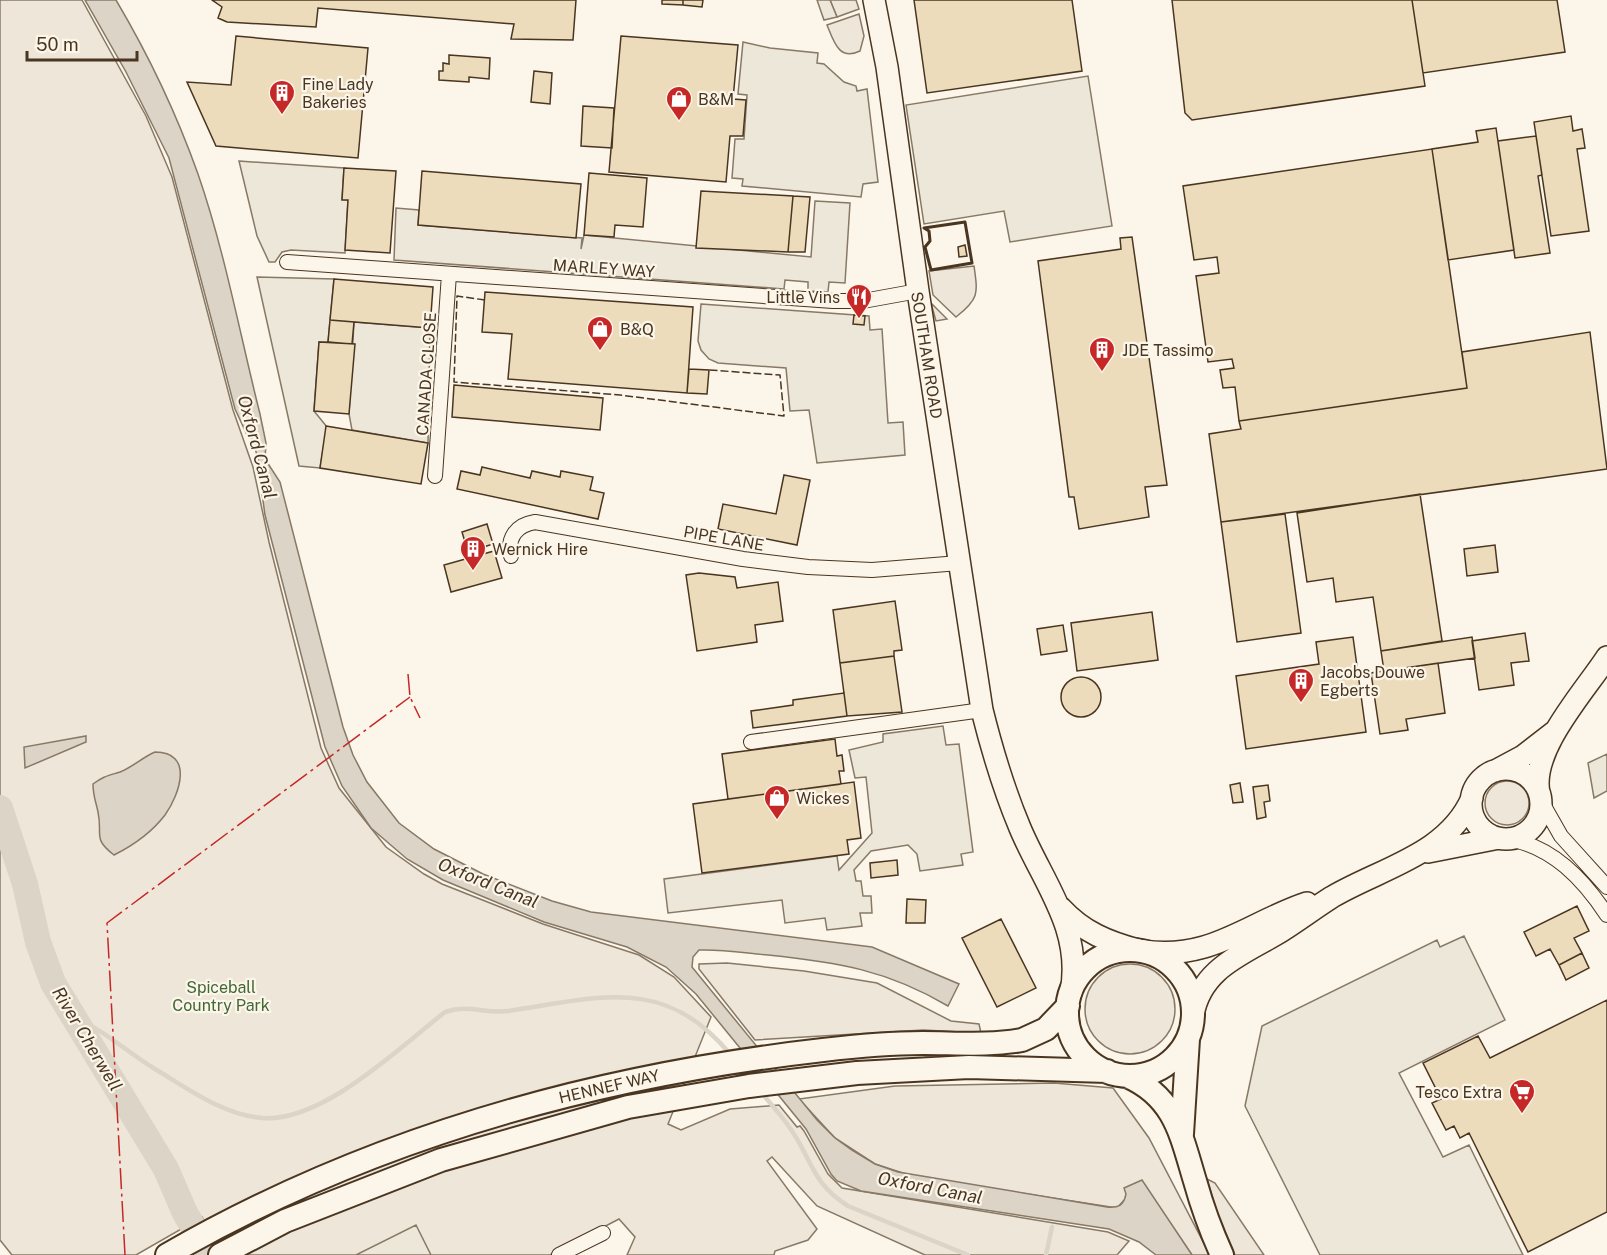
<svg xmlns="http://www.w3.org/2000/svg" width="1607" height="1255" font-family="'Public Sans',sans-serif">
  <rect width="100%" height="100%" fill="#fbf6e9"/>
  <path fill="#ede6d9" stroke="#887966" stroke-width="1.5" d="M0,0H82L146,116L172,177L233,410L253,467L269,542L321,748L339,788L386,847L424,874L442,884L543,924L639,955L674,977L711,1017L668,1124L681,1130L730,1109L779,1105L797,1127L800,1126L804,1131L828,1174L842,1188L1108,1232L1129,1241L1117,1255H925L817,1206L772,1157L767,1161L817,1229L808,1240L775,1251L774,1255H627L635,1237L619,1219L550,1255H224L202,1217L136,1255H12L0,1240Z
    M830,0H856L859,9L837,17Z
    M859,14L864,36L860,51C839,61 834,42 827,25Z
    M974,266C978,294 979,299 956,317L933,295L929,271Z
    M931,303L947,319L936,321Z
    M1485 803a22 22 0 1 1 44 0a22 22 0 1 1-44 0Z
    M727,963L804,971L877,983L951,1021L979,1024L981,1033L923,1030L755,1040L699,969V964Z
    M1085 1009a45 45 0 1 1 90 0a45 45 0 1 1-90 0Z
    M1054,1083L1113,1088L1149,1138L1210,1255H1192L1142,1181L1126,1194L1125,1199L1117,1208L912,1176L875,1164L835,1138L799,1099L895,1086Z
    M1207,1179L1215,1183L1264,1255H1235L1216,1209Z"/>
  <path fill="#ede7d9" stroke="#887966" stroke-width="1.5" d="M817,0H830L837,17L824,20Z
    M743,42L770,48L818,53L817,63L824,64L844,82L856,86L857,91L867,89L878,182L863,184L861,197L742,186L743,179L732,178L735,139H744L747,95L738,94Z
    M1088,76L1112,226L1010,242L1004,211L924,224L906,105Z
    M239,161L344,168L342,199L348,200L345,253L291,250L282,252L275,262H269L257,236Z
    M815,201L850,203L845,283L829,282L828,292L808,291V282L785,280L784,289L394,260L396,208L419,210L418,225L582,238L581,249L584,235L811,257Z
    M257,277L334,279L328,342H319L314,411L327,427L320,468L299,466Z
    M701,304L869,316L870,330L882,329L888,423L903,422L905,455L817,463L809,410L790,411L786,368L718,363L709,359L701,350L698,341Z
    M354,322L430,328L428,443L352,430L349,414Z
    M943,726L946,745L959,744L973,852L961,854L963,865L920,871L917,854L908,845L871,851L854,870L856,881H861L863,896H871L872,913H860L862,926L827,930L825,918L785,923L782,900L668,913L664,879L837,856L839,870L872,833L866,777L855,778L849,750L883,742V734Z
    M1607,754V791L1594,798L1588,763Z
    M1464,936L1505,1020L1399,1073L1443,1157L1469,1145L1523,1255H1320L1245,1106L1262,1026L1437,940L1440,947Z
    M416,1225L431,1255H356Z"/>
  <path fill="#dcd4c6" stroke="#887966" stroke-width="1.5" d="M85,0H116C148,54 177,115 198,174C225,252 240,335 260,414L266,443L265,459L280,482L343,727L353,755L367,782L399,823L434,849L483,874L552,901L591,912L872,947L959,984L948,1006C887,970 837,962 768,955C745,953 722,949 699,950L693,957L692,967L817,1120L835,1138L852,1150L875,1164L898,1172L1107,1207C1118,1208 1124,1206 1126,1194L1124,1188L1142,1180L1192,1255H1156L1139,1242L1109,1229L861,1191L837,1181L831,1174L806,1129L696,994L666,967L627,947L544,922L443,880L407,859L371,828L342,786L325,747L265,515L259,472L261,469L252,438L248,437L235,409L169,158L126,72Z
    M86,736V742L25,768L24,747Z
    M155,752C194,752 180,794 165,815C152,832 132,846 114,855C92,838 103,835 98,812C96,802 93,796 93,784C104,776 107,776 120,772C131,768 143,757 155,752Z"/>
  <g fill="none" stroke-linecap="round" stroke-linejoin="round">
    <path stroke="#dcd4c6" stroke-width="4.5" d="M74,1017C104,1030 127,1052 155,1069C187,1088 223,1115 262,1118C322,1123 399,1048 445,1012C469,1004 485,1014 508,1011C598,998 664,974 730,1054
      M760,1091C770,1103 781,1115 790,1128C813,1161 811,1182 848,1206L968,1255
      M1046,1255L1052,1227"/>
    <path stroke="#dcd4c6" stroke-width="26" d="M0,808L25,884L38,942L53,983L166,1169L185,1213L210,1255"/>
  </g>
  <path fill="#ecdcbc" stroke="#4a3520" stroke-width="1.5" d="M212,0H576L573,40L511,39L514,24L318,8L316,27L227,22L218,18L222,7Z
    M662,0H683V5L662,4Z
    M683,0H703L702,7L683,5Z
    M914,0H1072L1082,71L927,93Z
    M1172,0H1412L1425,86L1192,120L1185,113Z
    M1412,0H1557L1565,52L1423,73Z
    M236,36L368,48L358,158L216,146L187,82L231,85Z
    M621,36L738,45L733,99L746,100L743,136H730L726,182L609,172Z
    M449,55L490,58L489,79L469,77V82L439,80V71H443V63L449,64Z
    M534,71L552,73L550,104L531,102Z
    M583,106L614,108L612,148L581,146Z
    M1571,116L1573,131L1582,129L1585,148L1577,149L1589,231L1551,236L1534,122Z
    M1496,128L1514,250L1448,260L1432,149L1478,142L1476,131Z
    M1536,136L1542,175L1538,176L1550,253L1515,258L1498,141Z
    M1432,149L1467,388L1239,421L1235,387L1223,388L1220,370L1234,368L1232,359L1208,362L1196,276L1219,273L1217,257L1194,260L1183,186Z
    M344,168L396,171L390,253L345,250L348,200H342Z
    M422,171L581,184L576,238L418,225Z
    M589,173L647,178L643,227L615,225L614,237L584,235Z
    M701,191L793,196L788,252L696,248Z
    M793,196L810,197L805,252H788Z
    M1132,237L1167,485L1145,487L1149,517L1079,529L1074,497H1069L1038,261L1121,249L1120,238Z
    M965,245L967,256L959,257L958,247Z
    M334,279L433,287L430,328L330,320Z
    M485,292L693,307L687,393L508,379L512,334L482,332Z
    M854,315L865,316L864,325L853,324Z
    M330,320L354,322L352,344L328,342Z
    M1590,332L1607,469L1221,522L1209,434L1241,429L1239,421L1467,388L1462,352Z
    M319,342L355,344L349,414L314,411Z
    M689,369L709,370L707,394L687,393Z
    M454,385L603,398L600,430L452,417Z
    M326,426L428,443L421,484L320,468Z
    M482,467L530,478L532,471L560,477L561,471L593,477L590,490L604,493L598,519L457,489L461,471L480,475Z
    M784,475L810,480L797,545L718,529L723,504L776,514Z
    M1420,494L1442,641L1381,651L1373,597L1336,602L1333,578L1307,582L1297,513Z
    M1285,514L1301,633L1237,642L1221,522Z
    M487,524L493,544L468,552L462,532Z
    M1495,545L1498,572L1467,576L1464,549Z
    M494,551L502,578L451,592L444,565Z
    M699,573L735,577L737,588L778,582L783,621L755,625L757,642L697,651L686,575Z
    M895,601L902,650L894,651V656L840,663L833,610Z
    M1152,612L1158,660L1077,671L1071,623Z
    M1063,625L1067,651L1041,655L1037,629Z
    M1525,633L1529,661L1511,663L1514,685L1479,690L1472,641Z
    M1353,637L1366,732L1246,749L1236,676L1319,664L1316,642Z
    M1472,637L1475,658L1384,671L1381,651Z
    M894,656L902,712L847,716L840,663Z
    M1438,663L1445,713L1406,719L1408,730L1380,734L1371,673Z
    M1061 697a20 20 0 1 1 40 0a20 20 0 1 1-40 0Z
    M844,693L847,716L753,728L751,711L793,705V700Z
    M835,739L837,756L842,755L844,771H839L841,784L728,799L722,754Z
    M854,782L861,838L847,840L849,854L702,873L693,804Z
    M1240,783L1243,802L1233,803L1230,785Z
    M1268,785L1270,801L1264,802L1266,817L1257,819L1253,787Z
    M897,860L898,875L871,878L870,863Z
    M907,899L926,900L925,923H906Z
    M1577,906L1589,931L1574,938L1582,953L1559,965L1550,949L1536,956L1524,932Z
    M1001,919L1036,988L997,1007L962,938Z
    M1582,953L1589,968L1566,980L1559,965Z
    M1607,1000V1212L1528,1252L1469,1133L1460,1138L1454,1126L1446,1130L1432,1103L1441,1099L1423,1063L1478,1036L1490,1058Z"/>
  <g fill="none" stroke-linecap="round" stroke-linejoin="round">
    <defs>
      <path id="minor" d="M287,262L833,301H863L918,291
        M435,476L449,274
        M511,556C507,538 516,525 535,522L743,559L808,567L872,570L959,563
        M751,742L982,710
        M1540,799L1561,836L1607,887
        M1509,839C1553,847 1583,879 1607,915
        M559,1255L603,1233"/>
      <path id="primary" d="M874,0L887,67L918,291L982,710C992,750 1004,790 1020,828C1043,883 1083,929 1071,992
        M1471 804a35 35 0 1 1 70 0a35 35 0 1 1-70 0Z
        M1495,771L1523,756L1554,732
        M1539,793C1530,750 1585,691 1607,657
        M1428,852L1499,838
        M1061,908C1083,932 1108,942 1138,950
        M1143,951C1211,961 1247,923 1307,903
        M1193,1015C1201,970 1239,956 1275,935C1295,923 1313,909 1332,897C1381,868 1447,855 1472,798"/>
      <path id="trunk" d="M1067 1013a63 63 0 1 1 126 0a63 63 0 1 1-126 0Z
        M1127,1076C1175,1097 1181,1135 1195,1181C1202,1206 1211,1231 1222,1255
        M1182,1134L1188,1039
        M167,1255C368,1139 593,1076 823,1050C856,1046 890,1043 923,1043C956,1043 989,1046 1022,1040L1046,1029L1068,1006
        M220,1255L285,1221L441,1160L628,1107L749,1086L857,1073L969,1067L1107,1071"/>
    </defs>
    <use href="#minor" stroke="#4a3520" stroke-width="16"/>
    <use href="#primary" stroke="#4a3520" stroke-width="24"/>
    <use href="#trunk" stroke="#4a3520" stroke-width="26"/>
    <use href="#minor" stroke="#fbf6e9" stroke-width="14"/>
    <use href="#primary" stroke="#fbf6e9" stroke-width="21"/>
    <use href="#trunk" stroke="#fbf6e9" stroke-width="22"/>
    <path stroke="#4a3520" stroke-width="1.5" stroke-dasharray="8 3" stroke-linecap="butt" d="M485,300L457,296L454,382L620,395L784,416L780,375L709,370"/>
    <path stroke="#4a3520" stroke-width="3" d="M965,222L972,263L931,270L925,247L930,241L929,231L924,228Z"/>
    <path stroke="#c62828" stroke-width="1.5" stroke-dasharray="21 4.5 3 4.5" stroke-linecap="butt" d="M408,674L410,697L420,718
      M125,1255L107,923L410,697"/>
  </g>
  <defs>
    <symbol id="building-pin" viewBox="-11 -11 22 30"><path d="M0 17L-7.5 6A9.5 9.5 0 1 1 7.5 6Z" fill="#c62828" stroke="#fbf6e9"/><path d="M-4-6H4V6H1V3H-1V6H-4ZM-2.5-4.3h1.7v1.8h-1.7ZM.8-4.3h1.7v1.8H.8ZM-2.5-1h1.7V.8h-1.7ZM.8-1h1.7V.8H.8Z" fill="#fff"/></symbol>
    <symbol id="shop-pin" viewBox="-11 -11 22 30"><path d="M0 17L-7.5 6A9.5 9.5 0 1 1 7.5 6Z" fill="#c62828" stroke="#fbf6e9"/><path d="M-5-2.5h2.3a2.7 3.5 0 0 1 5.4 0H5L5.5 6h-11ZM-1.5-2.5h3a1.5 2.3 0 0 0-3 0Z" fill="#fff"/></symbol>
    <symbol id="restaurant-pin" viewBox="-11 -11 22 30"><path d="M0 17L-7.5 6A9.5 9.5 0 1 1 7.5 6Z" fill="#c62828" stroke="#fbf6e9"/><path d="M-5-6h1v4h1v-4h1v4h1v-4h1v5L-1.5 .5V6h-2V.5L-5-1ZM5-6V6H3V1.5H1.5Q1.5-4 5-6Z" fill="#fff"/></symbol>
    <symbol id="supermarket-pin" viewBox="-11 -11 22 30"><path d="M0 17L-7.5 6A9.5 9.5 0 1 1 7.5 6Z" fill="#c62828" stroke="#fbf6e9"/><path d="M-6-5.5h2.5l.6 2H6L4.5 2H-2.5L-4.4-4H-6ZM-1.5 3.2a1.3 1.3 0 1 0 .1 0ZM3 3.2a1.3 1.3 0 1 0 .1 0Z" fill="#fff"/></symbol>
  </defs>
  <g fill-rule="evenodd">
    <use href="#building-pin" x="267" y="78" width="30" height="40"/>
    <use href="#shop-pin" x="664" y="84" width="30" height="40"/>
    <use href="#restaurant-pin" x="844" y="282" width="30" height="40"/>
    <use href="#shop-pin" x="585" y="314" width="30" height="40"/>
    <use href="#building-pin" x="1087" y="335" width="30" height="40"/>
    <use href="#building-pin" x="458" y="534" width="30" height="40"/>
    <use href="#building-pin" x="1286" y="666" width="30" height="40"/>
    <use href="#shop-pin" x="762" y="783" width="30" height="40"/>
    <use href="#supermarket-pin" x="1507" y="1077" width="30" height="40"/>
  </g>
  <g text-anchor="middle" stroke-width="4.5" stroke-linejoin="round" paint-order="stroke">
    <g font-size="16" fill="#4a3520" stroke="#fbf6e9" text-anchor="start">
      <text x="302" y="90">Fine Lady<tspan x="302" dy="18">Bakeries</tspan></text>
      <text x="698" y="105">B&amp;M</text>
      <text x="840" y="303" text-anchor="end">Little Vins</text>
      <text x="620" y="335">B&amp;Q</text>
      <text x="1122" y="356">JDE Tassimo</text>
      <text x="492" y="555">Wernick Hire</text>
      <text x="1320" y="678">Jacobs Douwe<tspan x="1320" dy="18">Egberts</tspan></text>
      <text x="796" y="804">Wickes</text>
      <text x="1502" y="1098" text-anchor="end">Tesco Extra</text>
    </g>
    <g font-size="16" fill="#4a3520" stroke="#fbf6e9">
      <text transform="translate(604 268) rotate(4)" y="6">MARLEY WAY</text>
      <text transform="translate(927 355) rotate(81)" y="6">SOUTHAM ROAD</text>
      <text transform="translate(426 374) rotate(-86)" y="6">CANADA CLOSE</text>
      <text transform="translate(724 538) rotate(10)" y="6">PIPE LANE</text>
      <text transform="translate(609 1086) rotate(-13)" y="6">HENNEF WAY</text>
    </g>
    <g font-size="16" fill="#436837" stroke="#fbf6e9">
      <text x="221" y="993">Spiceball<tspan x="221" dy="18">Country Park</tspan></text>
    </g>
    <g font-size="18" font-style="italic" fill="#4a3520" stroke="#fbf6e9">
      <text transform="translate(257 447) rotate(75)" y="6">Oxford Canal</text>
      <text transform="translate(488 883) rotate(22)" y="6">Oxford Canal</text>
      <text transform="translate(87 1039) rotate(59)" y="6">River Cherwell</text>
      <text transform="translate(930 1188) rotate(11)" y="6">Oxford Canal</text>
    </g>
  </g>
  <path d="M27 51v9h110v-9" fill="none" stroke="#4a3520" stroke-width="3"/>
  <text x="36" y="51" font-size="18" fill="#4a3520" stroke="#fbf6e9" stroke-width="4.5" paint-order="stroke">50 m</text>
</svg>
